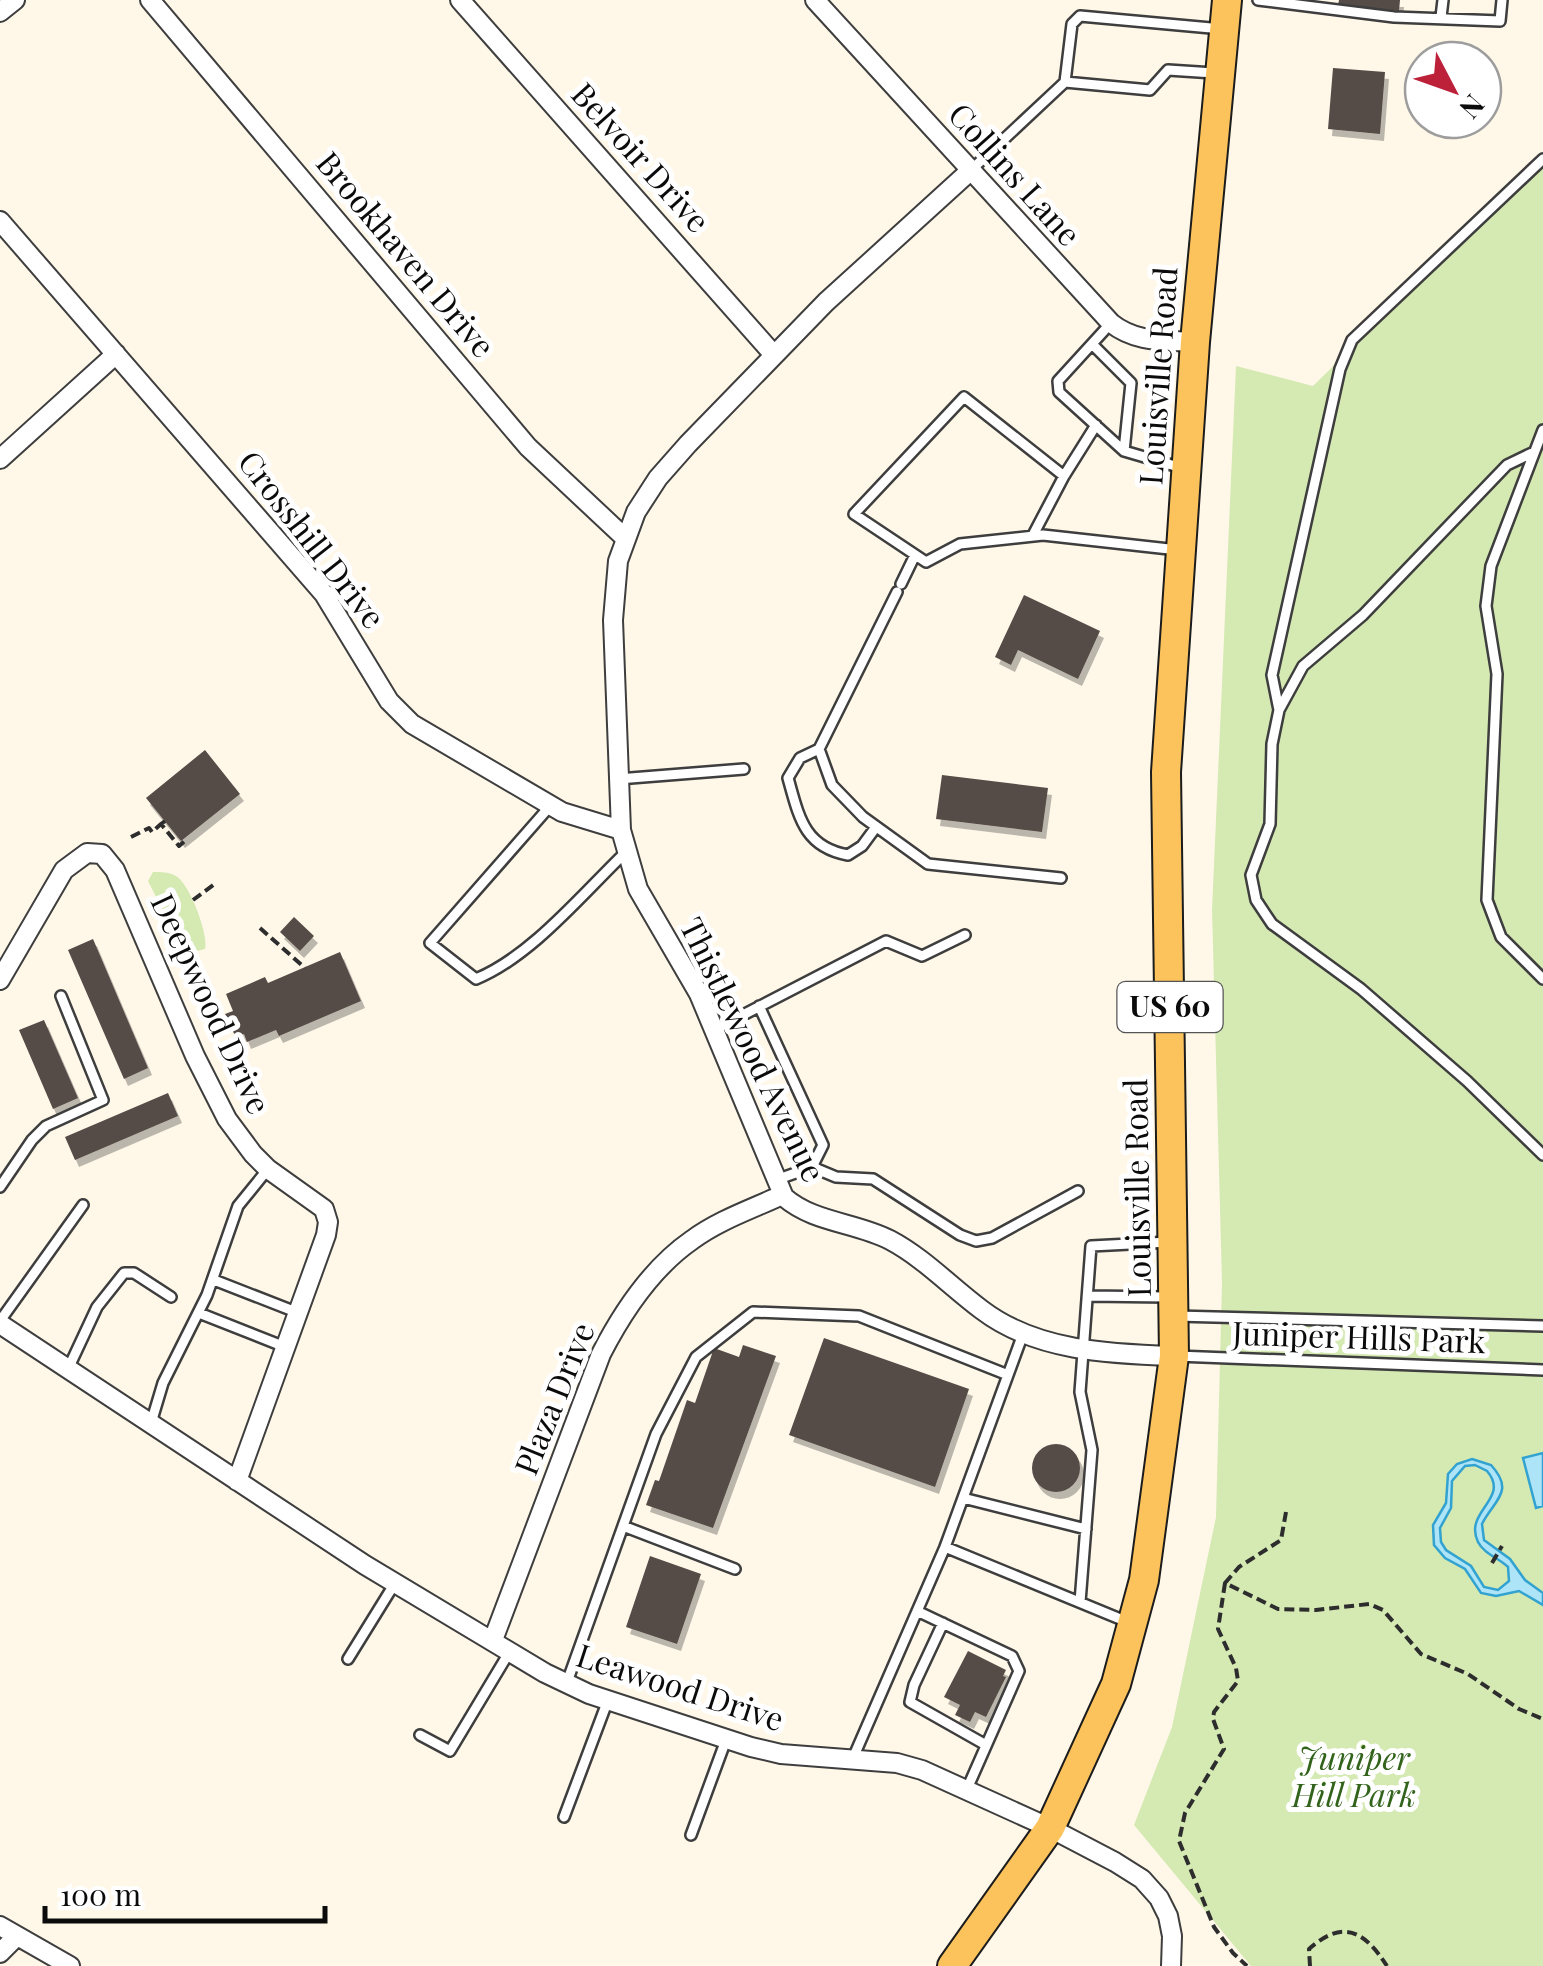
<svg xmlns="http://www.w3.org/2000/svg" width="1543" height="1966" font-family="'Playfair Display',serif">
  <defs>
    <filter id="shadow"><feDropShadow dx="4" dy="7" stdDeviation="0" flood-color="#0004"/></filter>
  </defs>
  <rect width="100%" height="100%" fill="#fff8e9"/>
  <path fill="#d5e9b3" d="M1543,159V1966H1251L1134,1825L1172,1727L1216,1517L1222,1283L1212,910L1236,366L1313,386Z
    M153,872C161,872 170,872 176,876C190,884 209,936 205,949L185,954L148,881Z"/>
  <path fill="#ade4f7" stroke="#32a2d0" stroke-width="2.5" fill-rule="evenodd" d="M1543,1453V1506L1536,1508L1523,1458Z
    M1472,1459L1491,1465C1516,1492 1493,1501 1482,1524L1484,1540L1510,1559L1525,1580L1543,1593V1605L1519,1591L1496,1596L1481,1593L1465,1569L1445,1558L1434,1545L1433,1525L1446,1503L1448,1474L1457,1464ZM1475,1465L1487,1471C1511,1499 1463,1511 1478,1542C1484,1554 1499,1558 1508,1567L1509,1581L1498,1590L1484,1587L1471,1566L1446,1550L1441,1542L1440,1528L1451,1508L1452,1481L1465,1466Z"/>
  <path fill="#544b47" filter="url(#shadow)" d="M1339,0H1400L1399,11L1338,5Z
    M1333,68L1385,72L1380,134L1328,129Z
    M1024,595L1100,631L1078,679L1018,650L1011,665L995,657Z
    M205,750L240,794L181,841L146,798Z
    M942,775L1048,788L1042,832L936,819Z
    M294,917L314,936L300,951L280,932Z
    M93,939L148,1068L124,1079L68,950Z
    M340,952L361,1001L279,1036L276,1030L247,1042L244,1034L236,1038L225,1014L233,1011L226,994L265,977L268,983Z
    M44,1020L78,1098L53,1109L19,1030Z
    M168,1093L178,1116L75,1160L65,1137Z
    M824,1338L969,1389L935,1487L789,1435Z
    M743,1345L776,1356L713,1528L646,1505L655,1480L659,1481L687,1400L695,1403L714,1348L739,1357Z
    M1032 1468a24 24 0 1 1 48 0a24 24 0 1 1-48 0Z
    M650,1556L701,1574L677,1644L626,1627Z
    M968,1651L1006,1670L1003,1676L1006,1677L986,1717L975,1712L970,1722L955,1715L960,1705L944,1697Z"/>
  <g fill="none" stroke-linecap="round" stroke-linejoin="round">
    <defs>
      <path id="lane" d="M1258,0L1394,17L1500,21L1502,0
        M1441,17L1443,0
        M1214,73L1168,70L1150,90L1065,82L1072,24L1080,16L1222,29
        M970,171L1065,82
        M1111,323L1058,381L1059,392L1124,451L1182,468
        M1092,344L1131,383L1124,451
        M1543,430L1491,566L1486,606L1497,674L1487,900L1501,937L1543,979
        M1532,453L1507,465L1363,615L1303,666L1279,710L1272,744L1270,824L1251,875L1256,900L1272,924L1361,989L1467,1081L1543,1155
        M1064,476L1096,425
        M1033,535L1064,476L964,397L854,514L926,562L960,544L1043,535L1178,550
        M901,584L915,555
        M897,592L819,749L832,785L863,817L928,864L1061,878
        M1279,710L1272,675L1340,369L1352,340L1543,159
        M819,749L800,758L788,778C799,817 804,847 848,855L862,846L876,827
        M618,779L744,769
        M551,805L430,943L476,979C532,956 583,893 627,851
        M759,1006L823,1145L812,1167L776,1180
        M714,1030L886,941L922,956L965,935
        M812,1167L836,1177L873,1179L960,1235L976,1241L992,1238L1078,1191
        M0,1187L32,1140L46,1126L103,1100L61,996
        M214,1280L296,1312
        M1088,1296L1167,1297
        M199,1313L285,1347
        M1176,1316L1543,1326
        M0,1321L83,1205
        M1177,1356L1543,1370
        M68,1369L97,1307L124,1273H134L171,1297
        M151,1423L163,1383L207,1295L238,1206L268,1169
        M963,1498L1086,1529
        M623,1526L735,1569
        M945,1547L1023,1334
        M1080,1602L1092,1450L1080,1392L1091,1246L1169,1242
        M917,1611L1012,1656L1019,1671L967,1789
        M943,1623L914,1685L910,1702L986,1745
        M348,1659L395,1583
        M566,1685L656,1434L696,1357L753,1312L859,1316L1008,1375
        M420,1735L450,1751L510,1651
        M853,1758L945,1547L1130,1623
        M564,1817L608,1700
        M691,1835L726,1740"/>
      <path id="street" d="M150,0L528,447L625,538
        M460,0L774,355
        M815,0L1111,323C1136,343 1164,340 1195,342
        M0,12L15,0
        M970,171L826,302L688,444L658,478L636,512L618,561L613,620L621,830L638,889L699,994L784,1197C814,1223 855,1222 890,1240C924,1258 951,1287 982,1310C1036,1351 1109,1354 1174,1356
        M0,221L324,594L389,701L412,724L562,812L621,830
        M0,459L116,354
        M0,980L64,870L87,853L102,854L115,870L195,1056L227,1119L253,1154L268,1169L324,1209L328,1222L326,1235L237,1481
        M0,1324L365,1565L545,1673L589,1694L751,1747L781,1754L897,1763L922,1770L1050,1828L1115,1862L1142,1879L1159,1898L1168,1916L1172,1936L1171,1966
        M493,1640L601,1354C622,1313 653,1267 692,1240C719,1220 752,1209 782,1195
        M0,1926L70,1966
        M0,1953L16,1937"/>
      <path id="primary" d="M952,1966L1050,1828L1116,1684L1144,1580L1174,1356L1166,772L1195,342L1227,0"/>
    </defs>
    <use href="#lane" stroke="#3e3e3e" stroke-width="14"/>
    <use href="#street" stroke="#3e3e3e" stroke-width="22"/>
    <use href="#primary" stroke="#1c1c1c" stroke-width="32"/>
    <path stroke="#2d2d2d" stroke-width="4" stroke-dasharray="10 5" stroke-linecap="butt" d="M165,821L161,824L179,846L187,839
      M131,837L149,828L152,832L161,824
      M193,900L216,883
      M260,928L305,968
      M1286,1512L1281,1540L1239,1567L1225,1583L1278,1609L1316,1610L1369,1604L1383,1610L1421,1654L1468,1674L1519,1709L1543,1719
      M1492,1563L1502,1546
      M1225,1583L1218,1629L1236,1668L1238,1681L1214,1712L1213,1719L1224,1749L1185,1813L1179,1841L1214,1927L1233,1953L1247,1966
      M1310,1966L1309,1949C1344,1918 1365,1932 1387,1966"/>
    <use href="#lane" stroke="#fff" stroke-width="9"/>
    <use href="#street" stroke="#fff" stroke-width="18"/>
    <use href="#primary" stroke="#fcc35c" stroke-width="28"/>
  </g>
  <g text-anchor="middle" stroke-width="10" stroke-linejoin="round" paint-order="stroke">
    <rect fill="#fff" stroke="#545454" stroke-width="2.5" x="1117.5" y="982" width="105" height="50" rx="8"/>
    <g font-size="30" font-weight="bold" fill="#0b0b0b">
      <text x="1170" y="1017">US 60</text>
    </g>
    <g font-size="32" fill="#0b0b0b" stroke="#fff">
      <text transform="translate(640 158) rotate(48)" y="11">Belvoir Drive</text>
      <text transform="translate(1014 175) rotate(48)" y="11">Collins Lane</text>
      <text transform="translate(405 255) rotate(50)" y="11">Brookhaven Drive</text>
      <text transform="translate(1159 376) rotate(-86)" y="11">Louisville Road</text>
      <text transform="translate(311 540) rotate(52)" y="11">Crosshill Drive</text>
      <text transform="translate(210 1004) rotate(65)" y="11">Deepwood Drive</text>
      <text transform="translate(752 1050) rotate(64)" y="11">Thistlewood Avenue</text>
      <text transform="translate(1138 1188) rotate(-91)" y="11">Louisville Road</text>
      <text transform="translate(1359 1338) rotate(2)" y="11">Juniper Hills Park</text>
      <text transform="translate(555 1399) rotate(-68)" y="11">Plaza Drive</text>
      <text transform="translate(680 1688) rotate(18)" y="11">Leawood Drive</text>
    </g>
    <g font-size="32" font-style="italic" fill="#32631b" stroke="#fff">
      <text x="1354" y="1770">Juniper<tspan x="1354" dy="37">Hill Park</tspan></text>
    </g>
  </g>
  <g transform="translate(1453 90) rotate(131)"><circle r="48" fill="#ffffff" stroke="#9d9d9d" stroke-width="2.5"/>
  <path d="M0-8L18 38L0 25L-18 38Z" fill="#bd213a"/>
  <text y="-15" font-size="28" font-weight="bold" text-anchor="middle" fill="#0b0b0b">N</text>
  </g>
  <path d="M45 1906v15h280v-15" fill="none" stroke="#0b0b0b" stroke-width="5"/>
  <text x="60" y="1906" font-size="30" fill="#0b0b0b" stroke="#ffffff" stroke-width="8" paint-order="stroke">100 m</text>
</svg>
